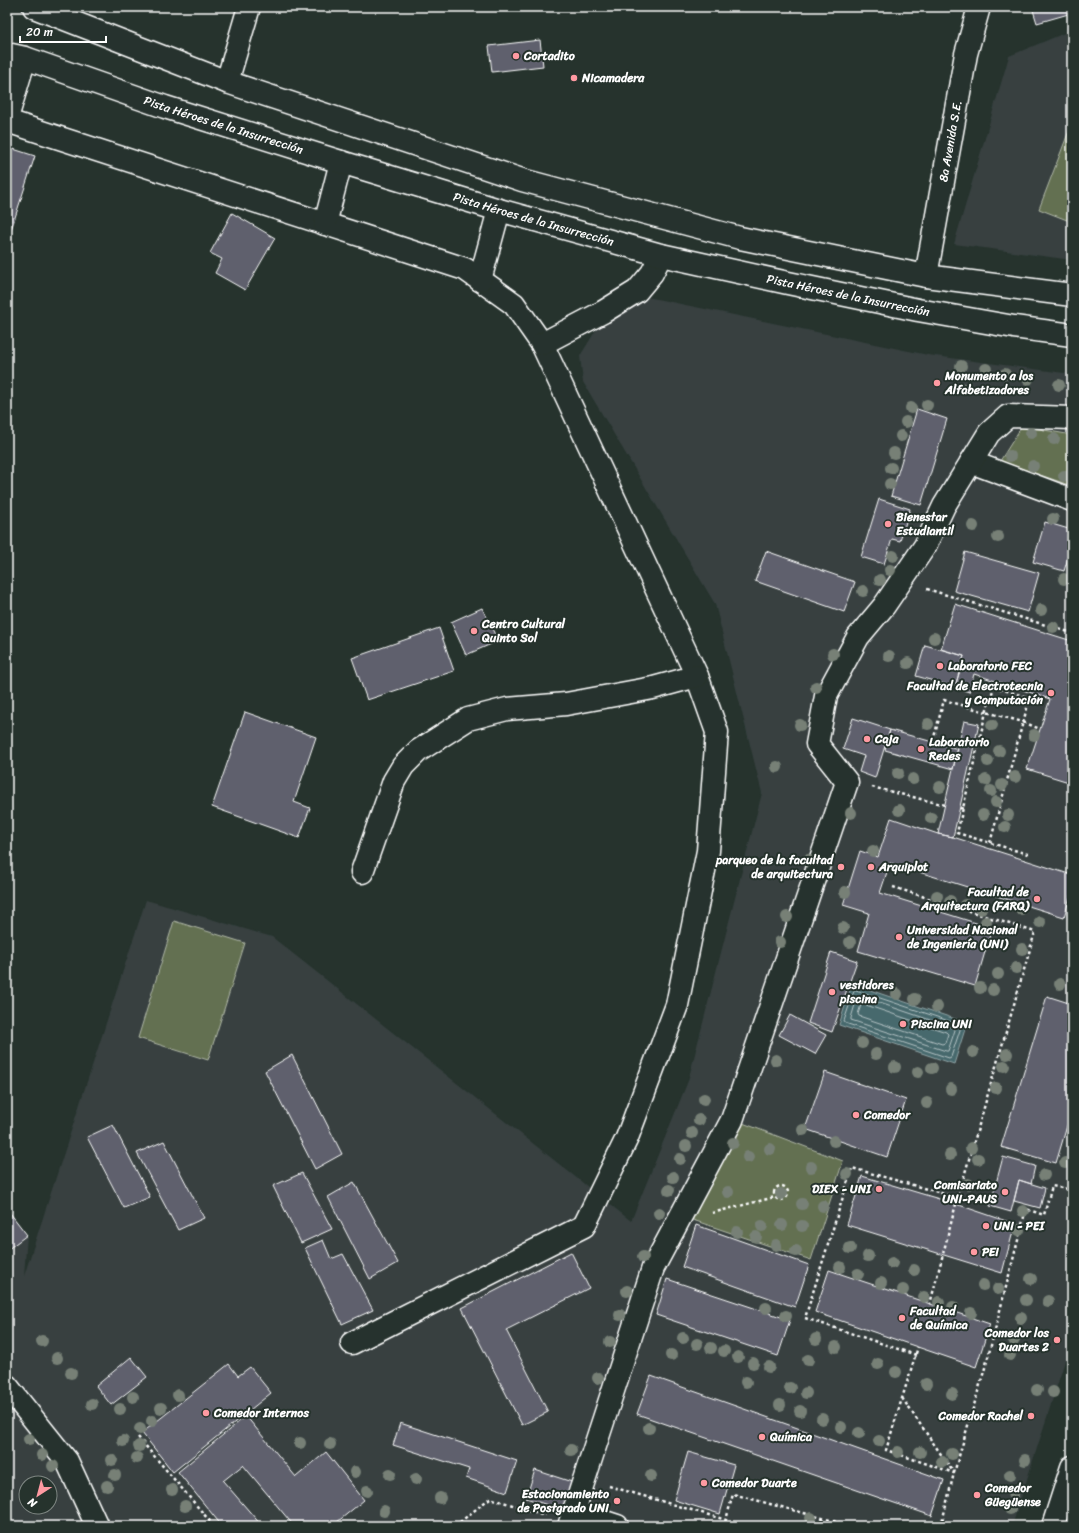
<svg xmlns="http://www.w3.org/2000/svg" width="1079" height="1533" viewBox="0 0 1079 1533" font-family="Sriracha,sans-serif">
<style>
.built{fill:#374040;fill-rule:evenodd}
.green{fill:#637051;stroke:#b1b8a8}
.water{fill:#47696d;stroke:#91a5a7}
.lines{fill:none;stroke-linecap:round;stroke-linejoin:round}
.shore{stroke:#b5c3c5;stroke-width:1}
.building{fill:#5e606d;stroke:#fff}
.minor-casing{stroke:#fff;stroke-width:25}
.major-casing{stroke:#fff;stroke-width:25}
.path{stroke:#fff;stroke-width:2.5;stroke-dasharray:3 3;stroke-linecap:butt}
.minor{stroke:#26332d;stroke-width:22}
.major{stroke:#26332d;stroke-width:22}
.tree{fill:#778076}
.poi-dot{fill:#ff9aa2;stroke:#26332d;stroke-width:1.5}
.labels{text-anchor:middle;stroke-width:4;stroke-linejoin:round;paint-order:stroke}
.poi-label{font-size:12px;font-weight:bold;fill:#fff;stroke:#26332d;text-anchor:start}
.street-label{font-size:12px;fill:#fff;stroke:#26332d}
</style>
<rect width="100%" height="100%" fill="#26332d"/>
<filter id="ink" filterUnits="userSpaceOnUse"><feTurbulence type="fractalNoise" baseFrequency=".025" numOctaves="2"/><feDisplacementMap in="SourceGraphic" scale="8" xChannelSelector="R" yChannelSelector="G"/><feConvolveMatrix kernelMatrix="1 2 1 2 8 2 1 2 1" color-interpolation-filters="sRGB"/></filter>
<g filter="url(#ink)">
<path class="built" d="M1072,30V260L954,244L1009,56Z
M647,297L928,355L1072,374V1339L1012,1526H7V1209L27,1235L24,1276L146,900L272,937L631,1221L688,1081L762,793L715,604L583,382L580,356L596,330L627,302ZM26,1483H50V1507H26Z"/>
<path class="green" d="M1072,123V222L1039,209Z
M1022,426L1072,435V486L1000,461Z
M174,921L245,943L208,1060L138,1038Z
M740,1122L843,1161L811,1260L690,1219Z"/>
<path class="water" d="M852,984L967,1023L954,1064L839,1025Z"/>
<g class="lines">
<path class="shore" d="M856,990L961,1025V1027L951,1057L949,1058L845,1023L844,1021L854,991Z
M859,996L954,1028L955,1030L948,1051H946L851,1020V1018L857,998Z
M863,1004L946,1032L948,1034L945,1043L942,1044L859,1016L858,1014L861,1005Z"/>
</g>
<path class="building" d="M1032,7H1072V13L1037,23Z
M540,40L543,66L492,72L489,46Z
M7,147L35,156L7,242Z
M232,213L275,238L245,290L215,273L222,259L210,253Z
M917,409L947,419L921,505L891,496Z
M879,499L910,509L900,541L892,539L884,564L861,557Z
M1045,522L1072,530V545L1064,571L1033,562Z
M766,551L855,582L844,612L755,581Z
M965,552L1039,573L1028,612L954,591Z
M955,604L1072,641V678L1067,693L1072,694V783L1027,769L1050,699L974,674L969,692L955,687L964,656L941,649Z
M482,608L498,641L466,655L451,622Z
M439,628L454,671L367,700L352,658Z
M925,645L964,656L955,687L916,676Z
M245,712L316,737L294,802L310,808L299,838L212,807Z
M853,718L890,730L875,778L859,772L864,756L843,749Z
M964,721L979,724L953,837L938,834Z
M890,730L958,749L953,769L885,750Z
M891,818L938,834L953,837L1072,875V890L1064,917L890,863L880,893L992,928L975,986L858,951L869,913L843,905L860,851L878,857Z
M831,952L857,961L832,1032L808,1023Z
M1047,996L1072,1004V1109L1056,1163L1001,1147Z
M790,1015L826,1035L815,1054L779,1035Z
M292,1055L342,1154L315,1169L265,1071Z
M825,1072L906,1100L887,1157L805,1129Z
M113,1125L150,1197L124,1208L87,1137Z
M164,1141L204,1218L178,1230L137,1153Z
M1003,1157L1035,1166L1031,1184L1019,1180L1011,1212L990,1206Z
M302,1173L332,1229L301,1243L273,1186Z
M862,1176L956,1204L1015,1224L1002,1273L847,1225Z
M1019,1180L1045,1188L1040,1208L1014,1201Z
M354,1182L398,1263L370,1279L328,1197Z
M7,1209L27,1235L7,1250Z
M696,1225L809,1265L795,1307L682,1267Z
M323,1240L331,1259L343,1254L373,1310L342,1324L305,1248Z
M571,1252L589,1288L506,1330L548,1412L522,1425L462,1308Z
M829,1270L990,1324L976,1367L815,1312Z
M667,1279L790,1320L778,1356L656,1315Z
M131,1357L147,1377L111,1405L96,1386Z
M229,1364L238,1376L250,1367L271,1393L173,1472L142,1433Z
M651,1376L944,1480L932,1516L637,1414Z
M246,1416L296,1477L326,1452L364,1500L336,1523L338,1526H294L243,1465L223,1481L262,1526H222L178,1472Z
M400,1423L517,1461L507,1492L466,1478L469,1469L393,1445Z
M688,1452L734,1465L720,1514L674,1500Z
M535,1470L578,1484L569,1512L526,1498Z"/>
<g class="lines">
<g class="minor-casing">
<g id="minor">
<path d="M227,82L249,7"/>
<path d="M7,118L25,58"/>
<path d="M7,121L465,269L514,304L542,344L697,676L717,732L708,851L677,1005L627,1138L584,1226L352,1343"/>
<path d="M325,224L341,162"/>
<path id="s1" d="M926,276L966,54L979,7"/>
<path d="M480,280L499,210"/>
<path d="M542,344L603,312L637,291L652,273L661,255"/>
<path d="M971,462L1072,500"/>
<path d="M362,872L394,781L403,766L418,751L468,719L507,709L566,704L653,688L697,676"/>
<path d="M7,1386L67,1461L97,1526"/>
<path d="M574,1512L617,1526"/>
<path d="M569,1526L653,1268L732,1120L847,782L817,744L826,696L858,637L884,606L925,546L944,506L989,433L1008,416L1072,418"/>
<path d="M1053,1526L1072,1467"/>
</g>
</g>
<g class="major-casing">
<g id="major">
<path d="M34,7L227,82L522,180L740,238L926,276L1072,295"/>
<path id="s2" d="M7,54L25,58L165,107L341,162L499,210L661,255L788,283L918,310L1014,327L1072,335"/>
</g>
</g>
<path class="path" d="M927,589L1072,633
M994,687L1030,698L1023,722L986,712Z
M933,741L944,700L986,712L957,833L1031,855
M872,787L945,805
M960,808L964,809
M990,843L1023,722L1040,729
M893,887L1035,932L956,1204L930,1304
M774 1193a7 7 0 1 1 14 0a7 7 0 1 1-14 0Z
M712,1213L775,1197
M916,1355L805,1318L852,1168L959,1198
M902,1398L954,1473L886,1450L918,1347
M138,1437L214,1526
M609,1486L726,1520L733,1494L852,1526
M455,1526L490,1498L545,1515
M941,1526L954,1473L987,1361L1026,1209L1044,1215L1052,1186L1072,1190"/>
<use href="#minor" class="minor"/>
<use href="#major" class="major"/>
</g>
<g class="tree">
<circle cx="961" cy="366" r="6"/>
<circle cx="986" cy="369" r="6"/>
<circle cx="1005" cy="374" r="6"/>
<circle cx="1028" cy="379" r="6"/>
<circle cx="1059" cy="385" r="6"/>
<circle cx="961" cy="388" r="6"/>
<circle cx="927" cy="405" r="6"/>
<circle cx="911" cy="408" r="6"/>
<circle cx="906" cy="422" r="6"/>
<circle cx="1031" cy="433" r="6"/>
<circle cx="901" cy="436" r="6"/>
<circle cx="1054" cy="439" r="6"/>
<circle cx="894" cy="453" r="6"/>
<circle cx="1010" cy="456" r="6"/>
<circle cx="1033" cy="466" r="6"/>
<circle cx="891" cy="468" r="6"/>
<circle cx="1064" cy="476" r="6"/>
<circle cx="890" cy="484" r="6"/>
<circle cx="1053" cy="519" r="6"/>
<circle cx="973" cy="526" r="6"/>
<circle cx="998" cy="537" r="6"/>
<circle cx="893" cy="556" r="6"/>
<circle cx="890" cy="570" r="6"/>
<circle cx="1064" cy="579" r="6"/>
<circle cx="880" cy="580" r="6"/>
<circle cx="863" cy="591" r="6"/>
<circle cx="1041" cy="610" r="6"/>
<circle cx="1053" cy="627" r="6"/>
<circle cx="934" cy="638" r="6"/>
<circle cx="833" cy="654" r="6"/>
<circle cx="889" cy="656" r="6"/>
<circle cx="908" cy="663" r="6"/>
<circle cx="816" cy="687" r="6"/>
<circle cx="928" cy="724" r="6"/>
<circle cx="800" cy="725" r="6"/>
<circle cx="992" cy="725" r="6"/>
<circle cx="1034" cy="735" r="6"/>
<circle cx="999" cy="751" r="6"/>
<circle cx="988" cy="761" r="6"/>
<circle cx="777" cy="767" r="6"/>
<circle cx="898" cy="773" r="6"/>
<circle cx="1015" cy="777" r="6"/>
<circle cx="913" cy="779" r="6"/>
<circle cx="986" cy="780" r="6"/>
<circle cx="1002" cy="785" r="6"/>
<circle cx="940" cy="787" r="6"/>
<circle cx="991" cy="791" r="6"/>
<circle cx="996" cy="802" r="6"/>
<circle cx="899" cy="810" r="6"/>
<circle cx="851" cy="813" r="6"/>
<circle cx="983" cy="815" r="6"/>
<circle cx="1008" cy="815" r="6"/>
<circle cx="931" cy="818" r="6"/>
<circle cx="1005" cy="827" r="6"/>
<circle cx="873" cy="851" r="6"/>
<circle cx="808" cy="860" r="6"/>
<circle cx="845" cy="892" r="6"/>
<circle cx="937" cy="896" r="6"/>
<circle cx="950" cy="901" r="6"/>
<circle cx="965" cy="905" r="6"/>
<circle cx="981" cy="909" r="6"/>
<circle cx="1021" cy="909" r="6"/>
<circle cx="787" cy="917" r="6"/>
<circle cx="986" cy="922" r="6"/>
<circle cx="1040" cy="922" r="6"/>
<circle cx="843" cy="928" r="6"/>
<circle cx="780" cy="942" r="6"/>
<circle cx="850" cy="942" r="6"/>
<circle cx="1022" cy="949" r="6"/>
<circle cx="1016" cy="968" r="6"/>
<circle cx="998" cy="974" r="6"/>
<circle cx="1060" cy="984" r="6"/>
<circle cx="980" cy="988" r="6"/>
<circle cx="993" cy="990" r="6"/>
<circle cx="897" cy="994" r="6"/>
<circle cx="915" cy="999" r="6"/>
<circle cx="937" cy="1007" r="6"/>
<circle cx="862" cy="1043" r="6"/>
<circle cx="973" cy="1052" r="6"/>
<circle cx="876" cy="1054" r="6"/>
<circle cx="1007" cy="1054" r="6"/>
<circle cx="776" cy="1060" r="6"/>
<circle cx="1004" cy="1066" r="6"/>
<circle cx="895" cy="1067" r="6"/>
<circle cx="932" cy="1068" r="6"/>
<circle cx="918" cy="1072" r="6"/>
<circle cx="996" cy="1088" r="6"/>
<circle cx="951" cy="1089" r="6"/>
<circle cx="704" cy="1099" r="6"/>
<circle cx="927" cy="1103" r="6"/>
<circle cx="699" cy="1120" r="6"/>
<circle cx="803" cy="1130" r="6"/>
<circle cx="692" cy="1133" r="6"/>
<circle cx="834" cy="1141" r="6"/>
<circle cx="733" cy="1143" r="6"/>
<circle cx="686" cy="1146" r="6"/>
<circle cx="971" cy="1148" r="6"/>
<circle cx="770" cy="1149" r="6"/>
<circle cx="950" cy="1155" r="6"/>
<circle cx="748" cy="1157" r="6"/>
<circle cx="680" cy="1159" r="6"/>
<circle cx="978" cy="1159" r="6"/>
<circle cx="1065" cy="1163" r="6"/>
<circle cx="811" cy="1167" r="6"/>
<circle cx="847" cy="1174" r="6"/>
<circle cx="1044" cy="1175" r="6"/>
<circle cx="673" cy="1177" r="6"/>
<circle cx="968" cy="1184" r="6"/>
<circle cx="669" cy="1190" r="6"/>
<circle cx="728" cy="1192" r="6"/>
<circle cx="781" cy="1194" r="6"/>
<circle cx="802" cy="1204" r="6"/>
<circle cx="823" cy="1206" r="6"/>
<circle cx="1023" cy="1211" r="6"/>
<circle cx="659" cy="1213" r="6"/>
<circle cx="782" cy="1225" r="6"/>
<circle cx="762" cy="1226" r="6"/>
<circle cx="802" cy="1226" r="6"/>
<circle cx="1019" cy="1230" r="6"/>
<circle cx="737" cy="1232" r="6"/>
<circle cx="756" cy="1237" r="6"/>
<circle cx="776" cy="1245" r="6"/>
<circle cx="850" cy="1248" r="6"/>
<circle cx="796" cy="1251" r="6"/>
<circle cx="868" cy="1256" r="6"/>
<circle cx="643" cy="1257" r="6"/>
<circle cx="892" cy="1263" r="6"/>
<circle cx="840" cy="1267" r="6"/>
<circle cx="914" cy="1270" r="6"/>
<circle cx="858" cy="1274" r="6"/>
<circle cx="1031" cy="1279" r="6"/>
<circle cx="881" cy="1283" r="6"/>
<circle cx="983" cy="1285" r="6"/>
<circle cx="998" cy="1289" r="6"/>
<circle cx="903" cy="1290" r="6"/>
<circle cx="627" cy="1291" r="6"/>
<circle cx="924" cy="1297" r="6"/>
<circle cx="1026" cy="1300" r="6"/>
<circle cx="1048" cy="1301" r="6"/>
<circle cx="939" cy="1302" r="6"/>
<circle cx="953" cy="1307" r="6"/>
<circle cx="766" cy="1308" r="6"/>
<circle cx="971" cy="1313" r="6"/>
<circle cx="620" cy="1315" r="6"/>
<circle cx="786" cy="1316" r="6"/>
<circle cx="1021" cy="1318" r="6"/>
<circle cx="683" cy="1338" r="6"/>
<circle cx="816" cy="1339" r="6"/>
<circle cx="1014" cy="1340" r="6"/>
<circle cx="42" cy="1341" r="6"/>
<circle cx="610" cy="1342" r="6"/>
<circle cx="697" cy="1344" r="6"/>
<circle cx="836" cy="1347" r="6"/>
<circle cx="711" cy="1348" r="6"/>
<circle cx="724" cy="1351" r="6"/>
<circle cx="671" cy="1355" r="6"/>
<circle cx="1010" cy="1355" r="6"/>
<circle cx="738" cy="1357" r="6"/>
<circle cx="57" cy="1358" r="6"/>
<circle cx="808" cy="1360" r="6"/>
<circle cx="753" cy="1363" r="6"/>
<circle cx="878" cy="1364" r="6"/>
<circle cx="769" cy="1367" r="6"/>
<circle cx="896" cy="1372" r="6"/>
<circle cx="71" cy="1373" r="6"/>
<circle cx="598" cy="1378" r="6"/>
<circle cx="746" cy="1382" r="6"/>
<circle cx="926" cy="1384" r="6"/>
<circle cx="790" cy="1388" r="6"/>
<circle cx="1037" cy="1390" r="6"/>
<circle cx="1053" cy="1392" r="6"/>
<circle cx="806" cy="1393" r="6"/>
<circle cx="952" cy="1394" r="6"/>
<circle cx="178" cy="1395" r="6"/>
<circle cx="133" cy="1397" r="6"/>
<circle cx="92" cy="1404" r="6"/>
<circle cx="780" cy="1405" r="6"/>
<circle cx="161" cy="1408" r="6"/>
<circle cx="120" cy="1409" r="6"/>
<circle cx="800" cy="1411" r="6"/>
<circle cx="822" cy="1419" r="6"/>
<circle cx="152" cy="1421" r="6"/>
<circle cx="841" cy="1427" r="6"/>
<circle cx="649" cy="1428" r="6"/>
<circle cx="140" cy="1429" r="6"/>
<circle cx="859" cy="1433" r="6"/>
<circle cx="29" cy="1439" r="6"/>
<circle cx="123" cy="1441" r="6"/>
<circle cx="879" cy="1441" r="6"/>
<circle cx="300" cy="1443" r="6"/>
<circle cx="330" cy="1444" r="6"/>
<circle cx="139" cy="1446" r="6"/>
<circle cx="571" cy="1450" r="6"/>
<circle cx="898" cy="1452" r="6"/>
<circle cx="920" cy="1452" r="6"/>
<circle cx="952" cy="1454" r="6"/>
<circle cx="42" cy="1455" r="6"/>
<circle cx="137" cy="1458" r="6"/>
<circle cx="112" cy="1460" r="6"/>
<circle cx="1025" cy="1460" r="6"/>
<circle cx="942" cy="1462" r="6"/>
<circle cx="53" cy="1466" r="6"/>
<circle cx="355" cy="1472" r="6"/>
<circle cx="390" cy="1474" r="6"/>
<circle cx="115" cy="1475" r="6"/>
<circle cx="1010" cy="1475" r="6"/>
<circle cx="651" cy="1476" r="6"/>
<circle cx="416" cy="1479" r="6"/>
<circle cx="107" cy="1486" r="6"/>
<circle cx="172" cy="1490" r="6"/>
<circle cx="367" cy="1491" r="6"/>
<circle cx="1013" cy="1494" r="6"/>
<circle cx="440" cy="1498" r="6"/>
<circle cx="185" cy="1506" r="6"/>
<circle cx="1010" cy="1509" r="6"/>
<circle cx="384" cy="1511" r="6"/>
<circle cx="811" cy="1518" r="6"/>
</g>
</g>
<g class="poi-dot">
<circle cx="516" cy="56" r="4"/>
<circle cx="574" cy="78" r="4"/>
<circle cx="937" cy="383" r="4"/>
<circle cx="888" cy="524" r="4"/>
<circle cx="474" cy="631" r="4"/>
<circle cx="940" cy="666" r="4"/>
<circle cx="1051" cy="693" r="4"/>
<circle cx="867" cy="739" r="4"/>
<circle cx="921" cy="749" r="4"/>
<circle cx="841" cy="867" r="4"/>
<circle cx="871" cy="867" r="4"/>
<circle cx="1037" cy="899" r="4"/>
<circle cx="899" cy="937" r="4"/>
<circle cx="832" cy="992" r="4"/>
<circle cx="903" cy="1024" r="4"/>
<circle cx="856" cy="1115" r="4"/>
<circle cx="879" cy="1189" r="4"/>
<circle cx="1005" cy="1192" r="4"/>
<circle cx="986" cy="1226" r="4"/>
<circle cx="974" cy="1252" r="4"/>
<circle cx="902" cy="1318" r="4"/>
<circle cx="1057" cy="1340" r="4"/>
<circle cx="206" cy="1413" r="4"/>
<circle cx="1031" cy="1416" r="4"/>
<circle cx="762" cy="1437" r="4"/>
<circle cx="704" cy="1483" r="4"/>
<circle cx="977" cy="1495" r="4"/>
<circle cx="617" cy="1501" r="4"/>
</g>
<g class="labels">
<g class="poi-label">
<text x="524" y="60">Cortadito</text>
<text x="582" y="82">Nicamadera</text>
<text x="945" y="380">Monumento a los<tspan x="945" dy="14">Alfabetizadores</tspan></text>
<text x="896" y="521">Bienestar<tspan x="896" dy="14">Estudiantil</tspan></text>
<text x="482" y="628">Centro Cultural<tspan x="482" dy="14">Quinto Sol</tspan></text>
<text x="948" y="670">Laboratorio FEC</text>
<text x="1043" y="690" text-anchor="end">Facultad de Electrotecnia<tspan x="1043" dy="14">y Computación</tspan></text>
<text x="875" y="743">Caja</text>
<text x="929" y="746">Laboratorio<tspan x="929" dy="14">Redes</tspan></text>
<text x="833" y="864" text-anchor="end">parqueo de la facultad<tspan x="833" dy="14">de arquitectura</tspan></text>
<text x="879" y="871">Arquiplot</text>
<text x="1029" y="896" text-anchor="end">Facultad de<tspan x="1029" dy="14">Arquitectura (FARQ)</tspan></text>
<text x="907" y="934">Universidad Nacional<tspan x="907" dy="14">de Ingeniería (UNI)</tspan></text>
<text x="840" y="989">vestidores<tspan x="840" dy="14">piscina</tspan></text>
<text x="911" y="1028">Piscina UNI</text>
<text x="864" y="1119">Comedor</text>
<text x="997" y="1189" text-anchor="end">Comisariato<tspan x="997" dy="14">UNI-PAUS</tspan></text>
<text x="871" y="1193" text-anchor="end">DIEX - UNI</text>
<text x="994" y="1230">UNI - PEI</text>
<text x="982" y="1256">PEI</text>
<text x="910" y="1315">Facultad<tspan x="910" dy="14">de Química</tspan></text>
<text x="1049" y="1337" text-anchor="end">Comedor los<tspan x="1049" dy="14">Duartes 2</tspan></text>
<text x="214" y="1417">Comedor Internos</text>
<text x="1023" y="1420" text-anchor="end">Comedor Rachel</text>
<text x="770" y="1441">Química</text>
<text x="712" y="1487">Comedor Duarte</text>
<text x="985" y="1492">Comedor<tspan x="985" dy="14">Güegüense</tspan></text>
<text x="609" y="1498" text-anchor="end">Estacionamiento<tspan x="609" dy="14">de Postgrado UNI</tspan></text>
</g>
<g class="street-label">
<text dy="4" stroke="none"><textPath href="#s2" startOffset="228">Pista Héroes de la Insurrección</textPath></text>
<text dy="4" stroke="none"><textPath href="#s1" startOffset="137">8a Avenida S.E.</textPath></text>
<text dy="4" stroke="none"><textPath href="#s2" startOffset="552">Pista Héroes de la Insurrección</textPath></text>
<text dy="4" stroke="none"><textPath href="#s2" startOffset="876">Pista Héroes de la Insurrección</textPath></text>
</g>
</g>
<rect width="1079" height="1533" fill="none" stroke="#26332d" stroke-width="24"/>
<rect x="12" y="12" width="1055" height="1509" fill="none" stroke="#fff" stroke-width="1.5" filter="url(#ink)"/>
<g transform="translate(38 1495) rotate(216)"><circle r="19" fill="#26332d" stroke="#7d8581"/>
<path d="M0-3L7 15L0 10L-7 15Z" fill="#ff9aa2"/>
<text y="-6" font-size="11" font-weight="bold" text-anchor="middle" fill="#ffffff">N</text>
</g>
<path d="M20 36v6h86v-6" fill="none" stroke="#ffffff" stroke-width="2"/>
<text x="26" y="36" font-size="12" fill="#ffffff" stroke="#26332d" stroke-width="3" paint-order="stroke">20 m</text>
</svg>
